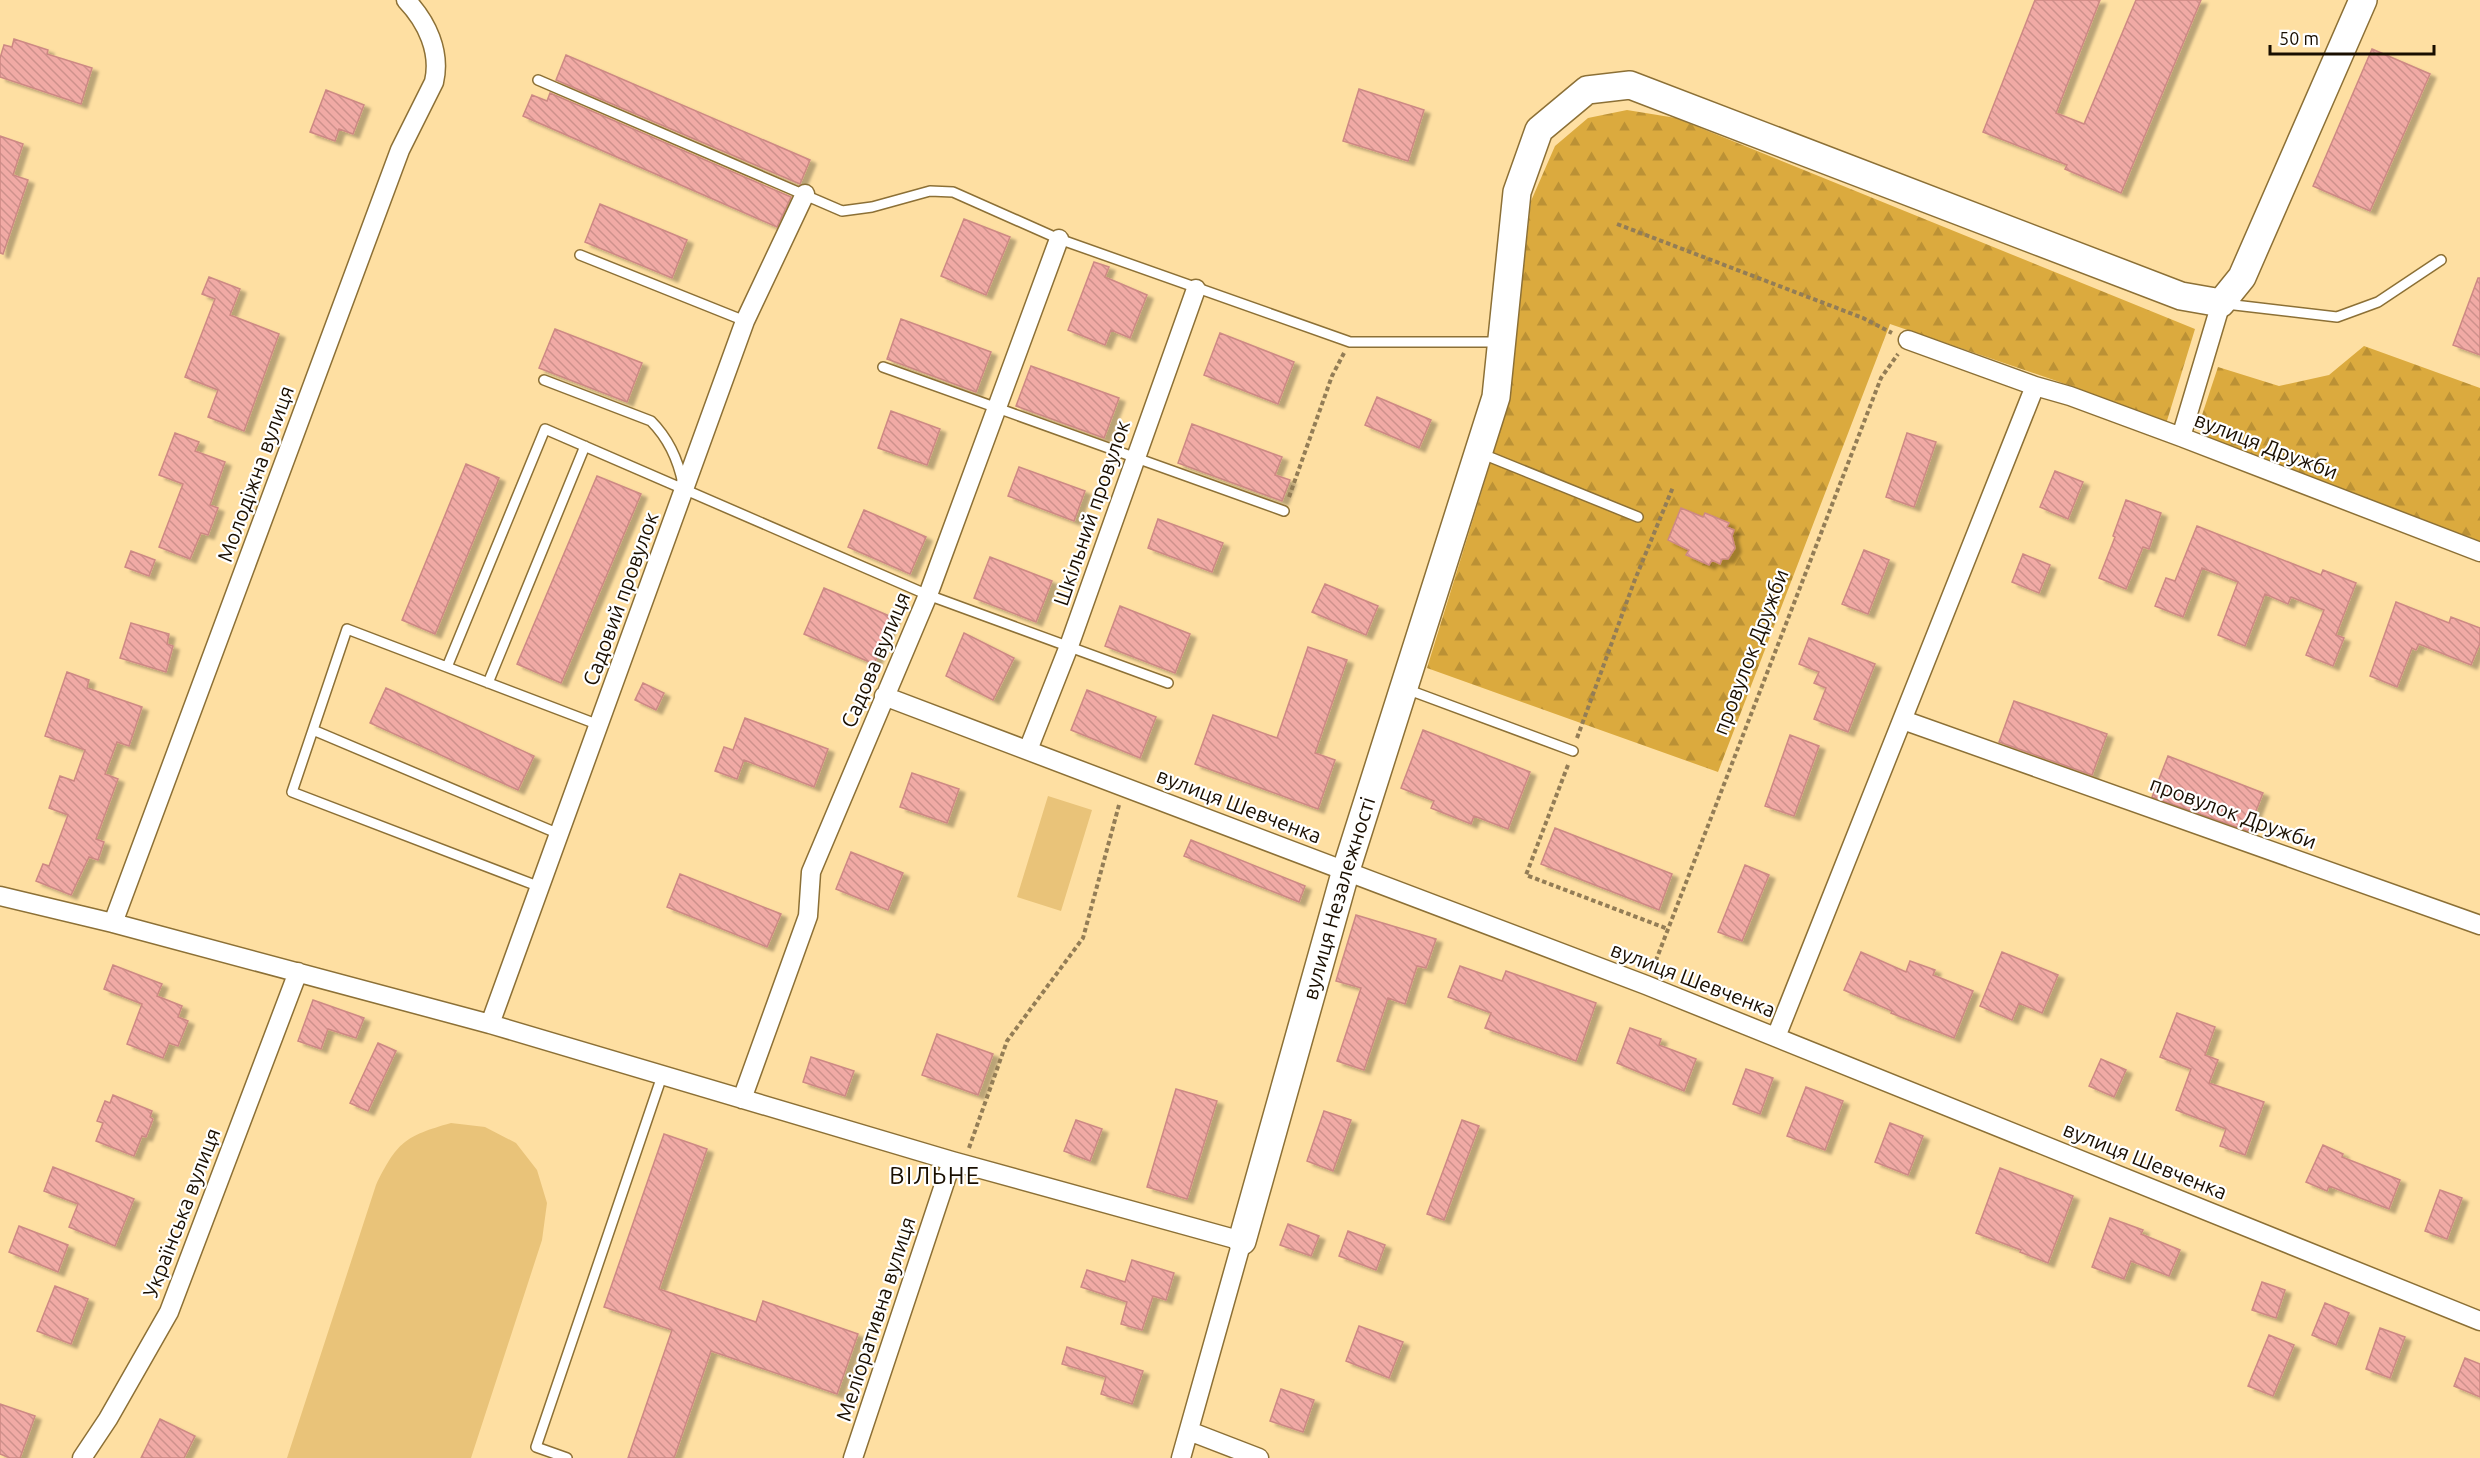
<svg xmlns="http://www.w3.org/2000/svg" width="2480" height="1458" viewBox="0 0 2480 1458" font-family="Ubuntu,sans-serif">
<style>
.green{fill:#e9c379}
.forest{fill:url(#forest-firs)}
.building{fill:url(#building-back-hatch);stroke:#cd8984;stroke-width:1.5;filter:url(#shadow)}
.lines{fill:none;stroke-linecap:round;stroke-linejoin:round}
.lane-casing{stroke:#8c7036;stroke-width:12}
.street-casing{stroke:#8c7036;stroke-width:21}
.secondary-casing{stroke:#8c7036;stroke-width:30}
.path{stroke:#937d56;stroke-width:4;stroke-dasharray:4.5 3;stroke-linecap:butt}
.lane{stroke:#fff;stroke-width:9}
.street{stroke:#fff;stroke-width:18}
.secondary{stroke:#fff;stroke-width:27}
.labels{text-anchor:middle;stroke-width:4.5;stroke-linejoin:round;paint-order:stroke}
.street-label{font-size:21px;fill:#190e00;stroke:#fff}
.quarter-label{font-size:24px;letter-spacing:1.5px;fill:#190e00;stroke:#fff}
</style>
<defs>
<pattern id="forest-firs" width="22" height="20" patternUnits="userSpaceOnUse" patternTransform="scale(1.5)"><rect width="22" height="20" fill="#dbaa3e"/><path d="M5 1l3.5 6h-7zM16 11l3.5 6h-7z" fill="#bb9135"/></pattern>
<pattern id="building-back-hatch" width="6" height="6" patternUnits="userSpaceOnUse" patternTransform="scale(1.5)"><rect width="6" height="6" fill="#f1aaa5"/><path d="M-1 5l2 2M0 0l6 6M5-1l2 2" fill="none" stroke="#ce918c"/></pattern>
<filter id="shadow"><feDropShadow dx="6" dy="4" stdDeviation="1.5" flood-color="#0004"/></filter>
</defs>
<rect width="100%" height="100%" fill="#fedfa2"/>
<path class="green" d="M1048,796L1092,810L1061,911L1017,897Z
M451,1123L485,1127L516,1143L537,1170L547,1203L542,1240L471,1458H287L376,1185C397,1142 405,1136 451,1123Z"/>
<path class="forest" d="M1627,110L1676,118L2195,329L2166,424L2074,387L1890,324L1718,772L1427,668L1509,403L1531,201L1555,146L1588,118Z
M2364,346L2480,388V548L2211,443L2201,418L2218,367L2279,386L2329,375Z"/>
<path class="building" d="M2035,0H2100L2056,113L2084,124L2136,0H2201L2121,193L2065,169L2067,165L1983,132Z
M14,39L48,50L47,54L92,68L81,104L0,77V58L4,45L12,47Z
M2372,49L2430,74L2370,211L2313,186Z
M566,55L810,160L800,184L556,80Z
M1359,89L1424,110L1408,161L1343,141Z
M326,90L364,105L353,134L339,129L335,141L310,132Z
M550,93L791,197L777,227L523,116L532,95L547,101Z
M0,136L23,144L13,175L28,180L3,254L0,253Z
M600,204L687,240L672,278L585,242Z
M964,219L1010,237L986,295L941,276Z
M1094,262L1109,267L1105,277L1147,295L1130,338L1111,330L1105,345L1068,330Z
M209,277L240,289L230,315L279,334L244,431L208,417L218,390L185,377L215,299L202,294Z
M2478,278H2480V355L2453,345Z
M901,319L991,352L976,392L887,359Z
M555,329L642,363L627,402L539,368Z
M1220,333L1294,362L1278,404L1204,375Z
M1031,366L1119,398L1104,438L1016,406Z
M1377,397L1431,420L1419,448L1365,425Z
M891,411L940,429L927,465L878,448Z
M1192,424L1282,457L1275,475L1290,480L1282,501L1178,463Z
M175,433L199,442L195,451L225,462L210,505L218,508L208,535L201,533L190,559L159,547L183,484L159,475Z
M1907,433L1936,442L1914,507L1886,497Z
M466,464L499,478L435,634L402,620Z
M1019,467L1085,491L1074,521L1008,496Z
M2055,471L2083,482L2068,519L2040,507Z
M597,476L641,494L561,683L517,664Z
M2126,500L2161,513L2149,549L2143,547L2126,589L2099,578L2115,537L2113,536Z
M1681,508L1703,517L1705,513L1729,523L1727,527L1734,530L1732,536L1735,548L1728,559H1722L1720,564L1712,560L1709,565L1686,555L1689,550L1668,540Z
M864,510L926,537L910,574L848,547Z
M1158,519L1223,543L1212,572L1148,548Z
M2197,526L2321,575L2323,570L2356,583L2336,635L2344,638L2333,666L2306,655L2324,610L2291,597L2288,604L2265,594L2245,646L2218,635L2238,582L2202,568L2183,617L2155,606L2166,578L2175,581Z
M1864,550L1889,560L1868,614L1842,604Z
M131,551L155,560L149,576L125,567Z
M2023,554L2050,565L2039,593L2012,582Z
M990,557L1052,581L1036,622L974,598Z
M1325,584L1378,606L1366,635L1312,612Z
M824,588L894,618L874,664L804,634Z
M2396,602L2449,623L2451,617L2480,628V643L2471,665L2419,644L2416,650L2412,648L2397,687L2370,676Z
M1120,606L1190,634L1175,673L1105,646Z
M131,623L169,634L167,644L173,646L166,672L120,658Z
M964,633L1014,658L993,700L946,676Z
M1809,638L1875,664L1848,732L1814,719L1826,688L1814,683L1819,672L1799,664Z
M1308,647L1347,660L1315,753L1335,760L1318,809L1195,764L1213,715L1277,738Z
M67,672L89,680L87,688L142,707L129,746L117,742L105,774L118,779L96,839L104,842L98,860L89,857L71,895L36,881L43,864L49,866L68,815L49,808L60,776L74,781L85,750L45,736Z
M643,683L664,693L656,710L635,700Z
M386,688L534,756L518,790L370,723Z
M1087,690L1156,717L1140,758L1071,730Z
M2014,701L2107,734L2092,775L1999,742Z
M745,718L828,749L814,787L744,760L737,779L715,771L724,747L733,750Z
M1423,730L1530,772L1508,829L1474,816L1471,824L1431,808L1434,801L1401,788Z
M1790,735L1819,746L1794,816L1765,806Z
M2168,756L2263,793L2248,831L2152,797Z
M912,773L959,789L947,823L900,807Z
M1555,828L1672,874L1659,910L1541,864Z
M1191,840L1305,886L1299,902L1184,856Z
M851,852L903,873L888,910L836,889Z
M1745,865L1769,875L1742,941L1718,932Z
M680,874L781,914L767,947L667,907Z
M1356,915L1436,939L1426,968L1417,966L1405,1004L1388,998L1364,1070L1337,1061L1361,988L1336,981Z
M1861,952L1906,972L1910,961L1935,970L1933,975L1973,991L1954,1038L1891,1013L1892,1011L1844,990Z
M2002,952L2058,975L2042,1013L2019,1003L2012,1020L1980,1006Z
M113,965L162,984L157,996L182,1006L178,1017L188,1021L178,1046L169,1043L163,1058L127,1044L142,1004L104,989Z
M1460,966L1502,981L1506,971L1596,1003L1576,1061L1485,1028L1491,1013L1448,997Z
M313,1000L364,1018L356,1038L328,1029L321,1049L298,1041Z
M2177,1013L2215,1027L2205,1055L2218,1060L2209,1083L2264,1102L2245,1155L2220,1146L2226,1129L2176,1110L2191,1069L2160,1057Z
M1630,1028L1661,1039L1659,1045L1696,1059L1684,1091L1617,1063Z
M937,1034L993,1054L978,1095L922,1075Z
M378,1043L396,1051L368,1111L350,1103Z
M811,1057L854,1071L845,1096L803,1082Z
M2101,1059L2126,1070L2114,1097L2089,1086Z
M1746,1069L1773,1078L1760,1114L1733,1104Z
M1806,1087L1843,1101L1825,1150L1787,1136Z
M1176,1089L1217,1101L1187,1199L1147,1187Z
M113,1095L152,1111L150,1117L153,1119L146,1137L142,1136L134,1156L96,1141L103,1123L97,1121L105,1101L110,1103Z
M1324,1111L1351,1120L1333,1171L1307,1161Z
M1076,1120L1102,1129L1090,1161L1064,1151Z
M1462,1120L1479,1126L1444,1220L1427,1214Z
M1890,1123L1923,1136L1908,1175L1875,1162Z
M664,1134L707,1149L659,1289L756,1322L763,1301L858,1334L837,1394L711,1351L674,1458H628L672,1330L604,1307Z
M2323,1145L2343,1154L2342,1157L2400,1180L2389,1209L2329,1186L2327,1191L2306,1182Z
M53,1167L134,1199L115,1246L69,1227L78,1204L44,1191Z
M2000,1168L2073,1196L2048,1263L2020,1252L2021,1250L1976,1233Z
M2440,1190L2462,1198L2447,1239L2425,1231Z
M2110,1218L2143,1230L2141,1234L2180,1250L2169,1276L2131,1261L2124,1279L2092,1267Z
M1288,1224L1319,1236L1311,1256L1280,1245Z
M19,1226L68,1245L58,1272L9,1252Z
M1348,1231L1385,1245L1376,1270L1339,1256Z
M1132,1260L1174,1273L1166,1300L1153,1296L1142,1330L1121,1324L1127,1302L1081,1287L1087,1270L1125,1282Z
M2262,1282L2285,1290L2276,1318L2252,1310Z
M55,1286L88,1299L71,1344L37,1331Z
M2325,1303L2349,1313L2336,1345L2312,1335Z
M1359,1326L1403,1342L1389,1378L1346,1361Z
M2380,1328L2405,1337L2390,1378L2366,1369Z
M2269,1335L2294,1345L2273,1396L2248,1386Z
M1067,1347L1143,1371L1132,1404L1101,1394L1106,1377L1062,1364Z
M2465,1358L2480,1364V1397L2454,1386Z
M1281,1389L1314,1400L1303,1432L1270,1421Z
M0,1404L35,1416L20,1458H10L0,1454Z
M160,1419L195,1436L184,1458H141Z"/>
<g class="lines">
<g class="lane-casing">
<path id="lane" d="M538,80L842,211L872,207L930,191L953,192L1059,239L1350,342H1500
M580,255L745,321
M2226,304L2337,317L2378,302L2441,260
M883,367L1284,511
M544,380L651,421C669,439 678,459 683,484
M1480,453L1638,517
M447,667L545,429L928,595L1168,683
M488,683L585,446
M1406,689L1573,751
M313,730L559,834
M540,887L292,792L347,629L599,725
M567,1458L536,1447L662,1076"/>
</g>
<g class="street-casing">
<path id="street" d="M2035,386L2070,396L2181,437L2480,552
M2181,437L2221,303
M884,696L1646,985L2480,1321
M1903,720L2480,925
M1028,750L1069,646L1196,289
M0,896L113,923L490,1024L952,1161L1242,1241L1181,1458
M113,923L400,150L434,82C441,52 427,22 406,0
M490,1024L745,321L805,194
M1776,1037L2035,386L1908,340
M742,1099L808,916L811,872L928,595L1059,239
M1189,1431L1259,1458
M82,1458L108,1419L169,1312L298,972
M853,1458L952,1161"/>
</g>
<g class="secondary-casing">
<g id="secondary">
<path id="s1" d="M1242,1241L1346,870L1496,397L1517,192L1539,130L1587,90L1630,85L2181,296L2221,303L2242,277L2363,0"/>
</g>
</g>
<path class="path" d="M1617,224L1863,318L1892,333
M1289,497L1332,376L1344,353
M1577,738L1634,582L1673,487
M1568,765L1526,875L1668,929
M1653,968L1881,378L1898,354
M969,1148L1007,1041L1083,938L1119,805"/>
<use href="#lane" class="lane"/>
<use href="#street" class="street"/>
<use href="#secondary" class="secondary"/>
</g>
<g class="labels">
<g class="street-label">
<text transform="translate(2266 446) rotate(21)" y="7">вулиця Дружби</text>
<text transform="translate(256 474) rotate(-70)" y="7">Молодіжна вулиця</text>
<text transform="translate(1092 513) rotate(-71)" y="7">Шкільний провулок</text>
<text transform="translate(621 599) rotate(-70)" y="7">Садовий провулок</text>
<text transform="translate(1751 652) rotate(-69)" y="7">провулок Дружби</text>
<text transform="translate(876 660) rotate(-67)" y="7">Садова вулиця</text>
<text transform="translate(1239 806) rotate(21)" y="7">вулиця Шевченка</text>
<text transform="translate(2233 813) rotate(20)" y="7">провулок Дружби</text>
<text dy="7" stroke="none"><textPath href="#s1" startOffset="356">вулиця Незалежності</textPath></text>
<text transform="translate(1693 980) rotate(21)" y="7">вулиця Шевченка</text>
<text transform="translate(2145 1161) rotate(22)" y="7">вулиця Шевченка</text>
<text transform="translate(182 1213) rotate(-69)" y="7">Українська вулиця</text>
<text transform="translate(876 1319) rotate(-72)" y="7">Меліоративна вулиця</text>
</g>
<g class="quarter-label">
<text x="935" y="1184">ВІЛЬНЕ</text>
</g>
</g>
<path d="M2270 45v9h164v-9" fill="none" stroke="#190e00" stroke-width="3"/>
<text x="2279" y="45" font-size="18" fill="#190e00" stroke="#ffffff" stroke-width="4.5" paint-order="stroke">50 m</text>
</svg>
